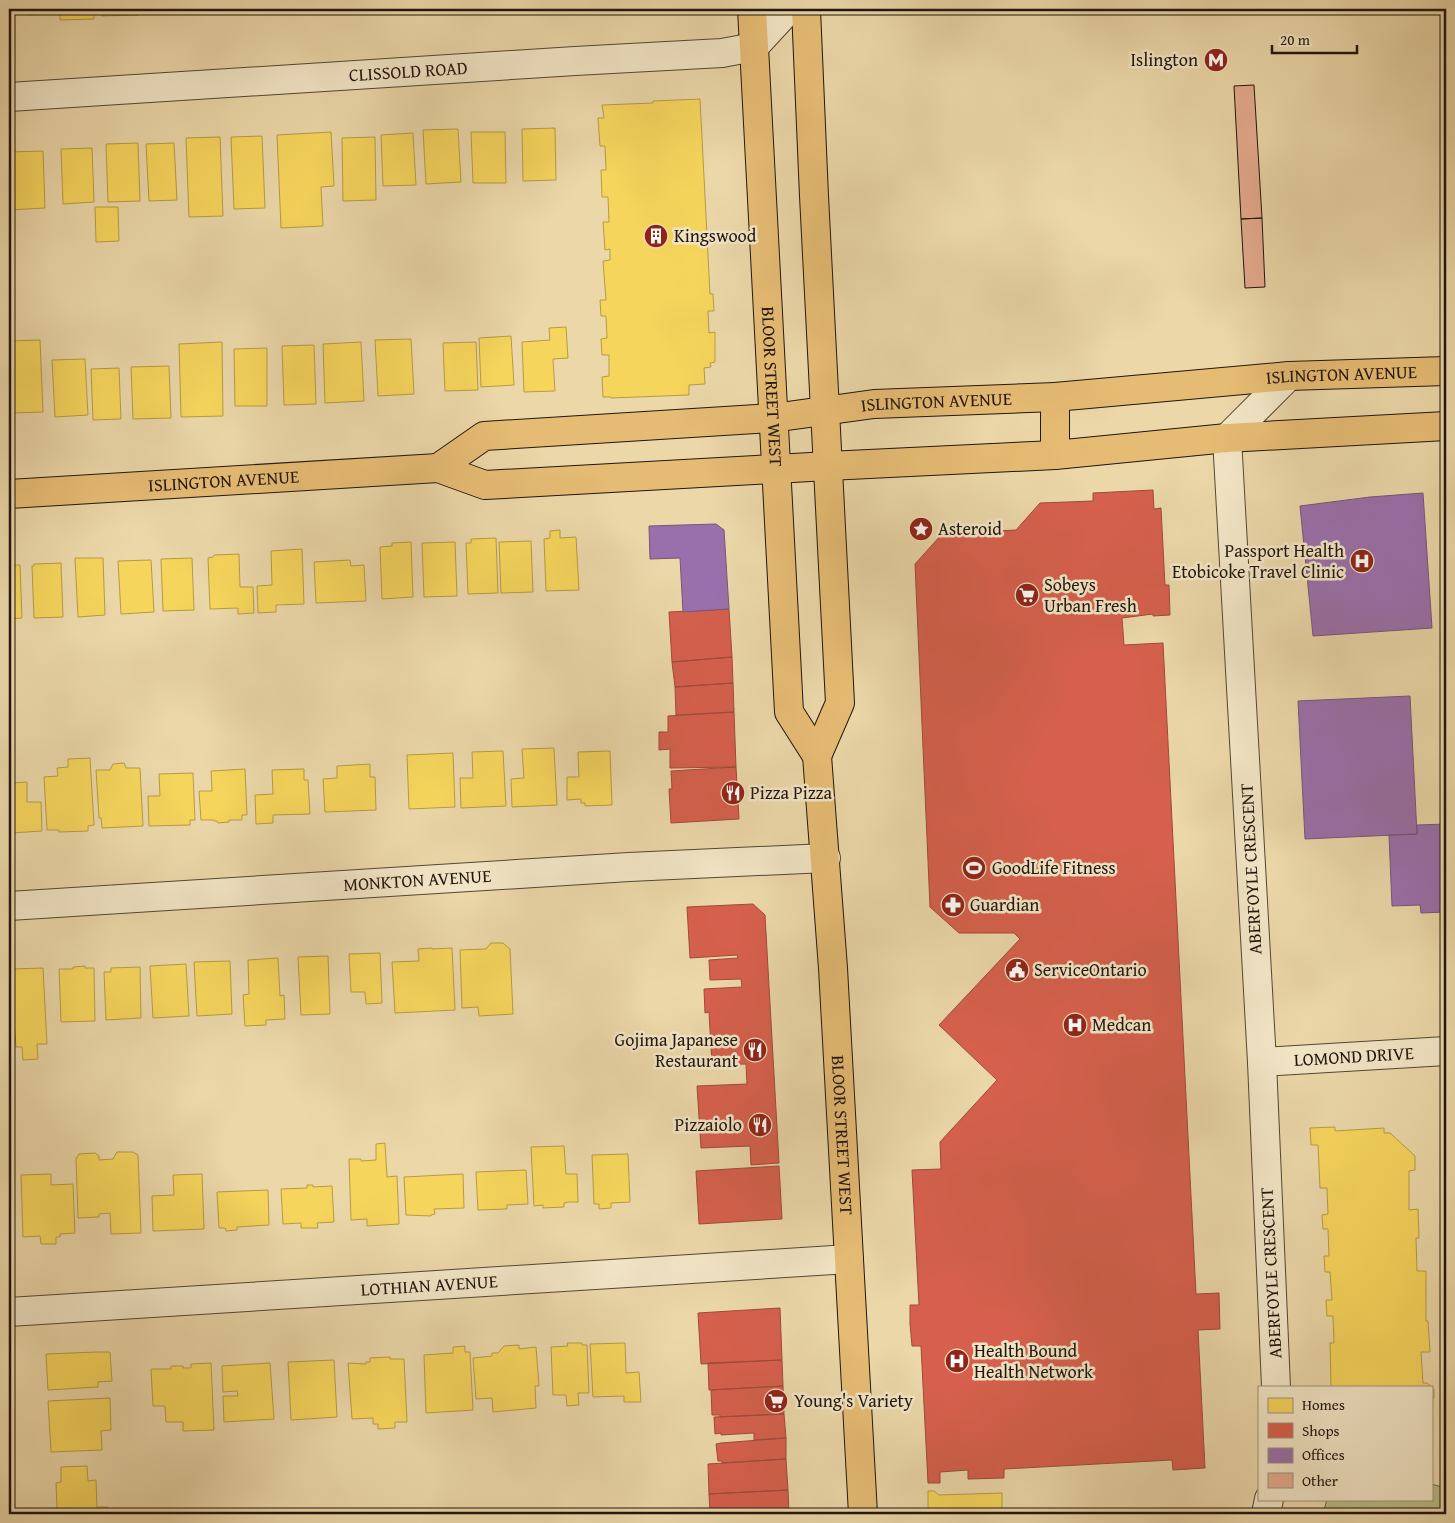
<svg xmlns="http://www.w3.org/2000/svg" width="1455" height="1523" viewBox="0 0 1455 1523" font-family="'Gentium Book Plus',serif">
<style>
.green{fill:#babd85;stroke:#6d694a}
.homes{fill:#f6d55c;stroke:#b69b45}
.shops{fill:#d6604d;stroke:#9f4a3a}
.offices{fill:#9970ab;stroke:#75557c}
.building{fill:#e5ab8e;stroke:#20150e}
.lines{fill:none;stroke-linecap:round;stroke-linejoin:round}
.minor-casing{stroke:#534634;stroke-width:30}
.major-casing{stroke:#20150e;stroke-width:30}
.minor{stroke:#f2e5c6;stroke-width:28}
.major{stroke:#e6bc74;stroke-width:28}
.labels{text-anchor:middle;stroke-width:5;stroke-linejoin:round;paint-order:stroke}
.poi-label{font-size:18px;fill:#20150e;stroke:#f2e5c6;text-anchor:start}
.street-label{font-size:18px;fill:#20150e;stroke:#f2e5c6}
</style>
<rect width="100%" height="100%" fill="#ebd7a8"/>
<filter id="stains"><feTurbulence type="fractalNoise" baseFrequency=".004" numOctaves="4"/><feColorMatrix values="0 0 0 0 .2 0 0 0 0 .09 0 0 0 0 .02 0 0 0 .5 -.17"/></filter>
<radialGradient id="worn" r=".72"><stop offset=".6" stop-color="#630" stop-opacity="0"/><stop offset="1" stop-color="#630" stop-opacity=".3"/></radialGradient>
<path class="green" d="M1431,1484L1446,1488V1514H1323L1327,1499H1431Z"/>
<path class="homes" d="M26,9H57V14L27,15Z
M60,9H94V19L60,20Z
M102,9H138V15L102,16Z
M700,99L710,294H713L714,311H708L709,333L715,332V362L710,363L711,367L704,368L705,384L689,385V395L611,398V397H603L602,377L609,376V355H602L601,339L607,338L606,316H601L600,300H606L603,261L610,260V249L605,250L603,222H609L608,197H602L601,170H606L605,146H600L598,118H604L602,105L653,103V101Z
M555,128L556,180L523,181L522,129Z
M458,129L461,182L426,184L423,130Z
M331,132L334,186L321,187L323,226L281,228L277,135Z
M471,132H505L506,183H473Z
M413,133L416,185L383,186L381,135Z
M262,136L265,208L234,209L231,137Z
M220,137L223,216L189,217L186,138Z
M375,137L376,200L343,201L342,138Z
M138,143L140,201L108,202L106,144Z
M174,143L177,200L149,201L146,144Z
M92,148L94,202L63,204L61,149Z
M43,151L45,208L9,210V152Z
M95,207H118L119,241L96,242Z
M566,327L568,358L553,359L555,391L524,392L522,342L550,340L549,328Z
M511,336L514,385L481,387L479,338Z
M411,339L414,394L378,396L375,340Z
M40,340L43,412L12,413L9,341Z
M222,342L223,416L181,417L179,344Z
M361,342L364,401L325,403L323,344Z
M476,342L478,390L445,391L443,343Z
M314,345L316,404L284,405L282,346Z
M267,348V406H235L234,349Z
M85,359L88,415L55,417L52,360Z
M169,366L171,418L133,419L131,367Z
M119,368L121,419L93,420L91,369Z
M560,530V538L576,537L579,590L546,591L544,539L550,538V531Z
M496,538L498,593L468,594L466,543H471V539Z
M531,541L533,592L501,593L499,542Z
M411,542L413,597L382,599L380,547L392,546V543Z
M455,542L457,596L424,597L422,543Z
M302,549L304,604L276,605V612L258,613L257,586L272,585L271,551Z
M239,554L240,587H253L254,613L238,614V608L210,609L208,558L213,557L214,555Z
M75,558H103L105,615L78,617Z
M192,558L194,610L163,611L161,559Z
M151,560L154,612L121,614L118,561Z
M350,560L351,566L364,565L366,601L316,603L314,562Z
M61,563L63,617L34,618L32,566H34V564Z
M9,565H20L22,618L9,619Z
M554,748L557,805L512,807L511,779L524,778L522,749Z
M503,751L506,806L461,808L460,778H473L472,752Z
M610,751L612,805L585,806V803H581V799L567,800V777H579L578,752Z
M453,753L455,807L409,809L407,755Z
M90,758L94,825L88,826V831L59,832V830H47L44,777L58,776L57,768L68,767V759Z
M124,763L126,768H140L143,826L102,828L101,818H99L96,770H110L113,764Z
M370,764V777H375L376,810L325,812L323,779L337,778V766Z
M245,769L247,815H242V820H229V822L218,823L217,821H214V820H201L199,791H212L211,771Z
M304,769V780H308L310,814L273,815V823L256,824L255,795L273,794L272,770Z
M193,773L195,820H190V825L149,826L148,796H160L159,774Z
M9,774L10,783L27,782V802H41L42,831L12,833V838H9Z
M491,943H503L510,949L513,1014L479,1016L478,1007L462,1008L460,950L486,949Z
M432,948V949L452,948L455,1010L395,1013L392,962L419,961L418,949Z
M380,953L382,1003L366,1004L365,992H351L349,954Z
M328,956L330,1014L301,1015L298,957Z
M278,958L280,996L284,995L285,1019L266,1020V1025L245,1026L243,995L249,994L248,960Z
M230,961L232,1014L197,1016L194,962Z
M186,964L189,1016L153,1018L150,966Z
M85,966V968H94L95,1021L61,1022L59,969H73V967Z
M140,967L141,1018L106,1020L104,972H111V968Z
M43,968L47,1044H37L38,1059L23,1060L22,1047H16L12,995L9,996V982H11L10,969Z
M1335,1127V1131L1384,1128V1133H1390L1415,1156V1170L1409,1171V1210L1418,1209L1419,1238H1416L1417,1271H1426V1321H1428L1430,1352H1421L1423,1383H1427L1434,1389V1398L1431,1401V1387H1331L1330,1343H1334L1333,1316H1327L1326,1300H1332L1330,1272H1325L1324,1256H1329L1328,1229H1323L1322,1215L1328,1214L1327,1188H1320L1318,1145H1311L1310,1128Z
M385,1143L387,1177L397,1176L399,1224L367,1226V1219L351,1220L349,1159H361V1161L376,1160V1144Z
M564,1146L566,1174H577L578,1202H568L564,1203V1207L543,1208V1205L534,1206L531,1147Z
M117,1152H133L138,1155L141,1233L111,1234L110,1213L99,1214V1217L78,1218L76,1159L79,1154L95,1153L99,1156V1160L113,1159Z
M628,1154L630,1202L611,1203V1208L599,1209V1204H594L592,1155Z
M526,1170L528,1204L507,1205V1209L478,1210L476,1172Z
M51,1174V1185L73,1184L75,1233L60,1234V1237H56V1244H41L40,1236L23,1237L21,1175Z
M202,1174L204,1229L153,1231L152,1196L174,1195L173,1175Z
M463,1174L464,1208L434,1209L435,1214L431,1215V1216L406,1215L404,1177Z
M307,1185H313V1187L332,1186L334,1222L317,1223L318,1228H301V1223L283,1224L281,1189L307,1188Z
M268,1190L269,1225L237,1227V1230L226,1231L225,1228H219L217,1192Z
M567,1343H582V1345H587L589,1393H578L579,1405L567,1406L566,1395H553L551,1347L568,1346Z
M625,1343L626,1373L639,1372L641,1402H624V1396L593,1397L590,1344Z
M519,1345V1349L536,1347L539,1386H535L536,1408L493,1412L492,1398L476,1399L473,1358L492,1356V1353H498L504,1346Z
M465,1346V1352H470L473,1410L426,1413L424,1355L453,1353V1347Z
M96,1352H110L112,1381L98,1382V1387L48,1390L46,1354Z
M390,1357V1359H404L407,1422H395V1428L378,1429V1424H373V1418L352,1419L348,1363L366,1364V1362H370V1358Z
M334,1360L337,1417L291,1420L288,1362Z
M211,1363L214,1430L183,1431V1422H166L165,1406H153L151,1369H171V1366H183V1368H191V1364Z
M270,1363L274,1419L224,1422L223,1396H238L237,1391L223,1392L222,1366Z
M110,1398L111,1430L101,1431L102,1450L51,1452L48,1401Z
M87,1466L88,1481L96,1480L97,1507H108L109,1514H55V1508H57L56,1483L61,1482V1467Z
M928,1491H934L939,1495L1002,1493V1514H936V1512H928Z"/>
<path class="shops" d="M1153,490L1154,509L1161,508L1165,585H1169L1170,615L1153,616V614L1122,618L1124,645L1163,643L1196,1294L1219,1293L1220,1329L1198,1330L1205,1468L1173,1470L1172,1460L1004,1469V1478L968,1479V1470L940,1472V1483H928L921,1346H912L910,1324V1305H919L912,1170L941,1169L940,1142L997,1080L939,1025L1020,939L1014,933H959L930,907L915,564L942,534L1016,530L1040,503L1093,501V493Z
M729,609L732,657L672,662L669,612Z
M732,657L733,683L675,687L672,662Z
M733,683L734,712L676,715L675,687Z
M734,712L736,767L670,768V749L659,750V732H668V716Z
M736,767L739,819L671,823L669,789H672L671,771Z
M753,904L765,915L779,1163L751,1165L750,1146L701,1148L697,1086L747,1084L746,1064L712,1065L709,1012L705,1013L704,989L742,987L741,979L710,980L709,960L738,958L737,955L690,958L687,907Z
M779,1166L782,1219L699,1224L696,1171Z
M780,1308L782,1360L701,1364L698,1313Z
M782,1360L783,1386L709,1390L708,1363Z
M783,1386L784,1414L720,1417V1415H712L711,1390Z
M784,1414L786,1438L754,1440V1433L721,1435V1433L715,1434L714,1417Z
M786,1438V1459L722,1463V1461H718L716,1444L721,1443Z
M786,1459L788,1490L709,1494L708,1464Z
M788,1490L789,1514H710L709,1494Z"/>
<path class="offices" d="M1423,493L1432,628L1313,636L1300,506L1370,497Z
M716,524L724,530L729,609L683,612L680,558L650,559L649,526Z
M1410,696L1417,834L1305,839L1298,701Z
M1446,824V912L1421,913L1420,905L1392,906L1389,835L1417,834V825Z"/>
<path class="building" d="M1254,85L1262,218L1241,219L1234,86Z
M1262,218L1265,287L1245,288L1241,219Z"/>
<g class="lines">
<g class="minor-casing">
<g id="minor">
<path id="s1" d="M9,97L575,61L722,53L754,47L789,9"/>
<path id="s2" d="M9,906L629,867L826,858"/>
<path id="s3" d="M1262,1062L1446,1051"/>
<path id="s4" d="M9,1312L849,1259"/>
<path d="M1276,1387L1262,1062L1227,438L1289,376"/>
<path d="M1266,1514L1269,1499"/>
</g>
</g>
<g class="major-casing">
<g id="major">
<path id="s5" d="M752,9L789,712L817,756L833,968L863,1514"/>
<path d="M806,9L814,196L840,703L817,756"/>
<path d="M1055,397V455"/>
<path id="s6" d="M438,468L484,436L773,418L874,404L1055,397L1289,376L1446,371"/>
<path id="s7" d="M9,494L438,468L485,485L828,466L1055,455L1227,438L1446,426"/>
</g>
</g>
<use href="#minor" class="minor"/>
<use href="#major" class="major"/>
</g>
<defs>
<g id="metro-disc" transform="scale(1.25)"><circle r="9.5" fill="#8f2418" stroke="#f2e5c6"/><path d="M-5.5 5V-5H-3L0 0L3-5H5.5V5H3V-.5L0 4L-3-.5V5Z" fill="#fff"/></g>
<g id="building-disc" transform="scale(1.25)"><circle r="9.5" fill="#8f2418" stroke="#f2e5c6"/><path d="M-4-6H4V6H1V3H-1V6H-4ZM-2.5-4.3h1.7v1.8h-1.7ZM.8-4.3h1.7v1.8H.8ZM-2.5-1h1.7V.8h-1.7ZM.8-1h1.7V.8H.8Z" fill="#fff"/></g>
<g id="sight-disc" transform="scale(1.25)"><circle r="9.5" fill="#8f2418" stroke="#f2e5c6"/><path d="M0-6L1.8-2.2L6-1.7L2.9 1.2L3.7 5.4L0 3.3L-3.7 5.4L-2.9 1.2L-6-1.7L-1.8-2.2Z" fill="#fff"/></g>
<g id="hospital-disc" transform="scale(1.25)"><circle r="9.5" fill="#8f2418" stroke="#f2e5c6"/><path d="M-5-5h3v3.5h4V-5h3V5h-3V1.5h-4V5h-3Z" fill="#fff"/></g>
<g id="supermarket-disc" transform="scale(1.25)"><circle r="9.5" fill="#8f2418" stroke="#f2e5c6"/><path d="M-6-5.5h2.5l.6 2H6L4.5 2H-2.5L-4.4-4H-6ZM-1.5 3.2a1.3 1.3 0 1 0 .1 0ZM3 3.2a1.3 1.3 0 1 0 .1 0Z" fill="#fff"/></g>
<g id="restaurant-disc" transform="scale(1.25)"><circle r="9.5" fill="#8f2418" stroke="#f2e5c6"/><path d="M-5-6h1v4h1v-4h1v4h1v-4h1v5L-1.5 .5V6h-2V.5L-5-1ZM5-6V6H3V1.5H1.5Q1.5-4 5-6Z" fill="#fff"/></g>
<g id="stadium-disc" transform="scale(1.25)"><circle r="9.5" fill="#8f2418" stroke="#f2e5c6"/><path d="M0-5a6.5 5 0 1 0 0 10a6.5 5 0 1 0 0-10ZM-3.5-1.8h7v3.6h-7Z" fill="#fff"/></g>
<g id="pharmacy-disc" transform="scale(1.25)"><circle r="9.5" fill="#8f2418" stroke="#f2e5c6"/><path d="M-2-6h4v4h4v4h-4v4h-4v-4h-4v-4h4Z" fill="#fff"/></g>
<g id="civic-disc" transform="scale(1.25)"><circle r="9.5" fill="#8f2418" stroke="#f2e5c6"/><path d="M-.6-6.5H3V-4.5H.6V-3L4-1V1h2V6H-6V1h2V-1L-.6-3ZM-1.2 2.5V6h2.4V2.5Z" fill="#fff"/></g>
</defs>
<g fill-rule="evenodd">
<use href="#metro-disc" x="1216" y="60"/>
<use href="#building-disc" x="656" y="236"/>
<use href="#sight-disc" x="921" y="529"/>
<use href="#hospital-disc" x="1362" y="561"/>
<use href="#supermarket-disc" x="1027" y="595"/>
<use href="#restaurant-disc" x="733" y="793"/>
<use href="#stadium-disc" x="974" y="868"/>
<use href="#pharmacy-disc" x="953" y="905"/>
<use href="#civic-disc" x="1017" y="970"/>
<use href="#hospital-disc" x="1075" y="1025"/>
<use href="#restaurant-disc" x="755" y="1050"/>
<use href="#restaurant-disc" x="760" y="1125"/>
<use href="#hospital-disc" x="957" y="1361"/>
<use href="#supermarket-disc" x="776" y="1401"/>
</g>
<g class="labels">
<g class="poi-label">
<text x="1198" y="66" text-anchor="end">Islington</text>
<text x="674" y="242">Kingswood</text>
<text x="938" y="535">Asteroid</text>
<text x="1344" y="557" text-anchor="end">Passport Health<tspan x="1344" dy="21">Etobicoke Travel Clinic</tspan></text>
<text x="1044" y="591">Sobeys<tspan x="1044" dy="21">Urban Fresh</tspan></text>
<text x="750" y="799">Pizza Pizza</text>
<text x="992" y="874">GoodLife Fitness</text>
<text x="970" y="911">Guardian</text>
<text x="1034" y="976">ServiceOntario</text>
<text x="1092" y="1031">Medcan</text>
<text x="738" y="1046" text-anchor="end">Gojima Japanese<tspan x="738" dy="21">Restaurant</tspan></text>
<text x="742" y="1131" text-anchor="end">Pizzaiolo</text>
<text x="974" y="1357">Health Bound<tspan x="974" dy="21">Health Network</tspan></text>
<text x="794" y="1407">Young's Variety</text>
</g>
<g class="street-label">
<text dy="6" stroke="none"><textPath href="#s1" startOffset="400">CLISSOLD ROAD</textPath></text>
<text dy="6" stroke="none"><textPath href="#s6" startOffset="916">ISLINGTON AVENUE</textPath></text>
<text dy="6" stroke="none"><textPath href="#s5" startOffset="378">BLOOR STREET WEST</textPath></text>
<text dy="6" stroke="none"><textPath href="#s6" startOffset="510">ISLINGTON AVENUE</textPath></text>
<text dy="6" stroke="none"><textPath href="#s7" startOffset="215">ISLINGTON AVENUE</textPath></text>
<text transform="translate(1251 869) rotate(-93)" y="6">ABERFOYLE CRESCENT</text>
<text dy="6" stroke="none"><textPath href="#s2" startOffset="409">MONKTON AVENUE</textPath></text>
<text dy="6" stroke="none"><textPath href="#s3" startOffset="92">LOMOND DRIVE</textPath></text>
<text dy="6" stroke="none"><textPath href="#s5" startOffset="1136">BLOOR STREET WEST</textPath></text>
<text transform="translate(1271 1273) rotate(-93)" y="6">ABERFOYLE CRESCENT</text>
<text dy="6" stroke="none"><textPath href="#s4" startOffset="421">LOTHIAN AVENUE</textPath></text>
</g>
</g>
<rect width="1455" height="1523" fill="none" stroke="#ebd7a8" stroke-width="30"/>
<rect x="10" y="10" width="1435" height="1503" fill="none" stroke="#20150e" stroke-width="2.5"/>
<rect x="15" y="15" width="1425" height="1493" fill="none" stroke="#20150e"/>
<rect x="1258" y="1386" width="175" height="115" fill="#f2e5c6" stroke="#9e927c"/>
<rect x="1268" y="1398" width="25" height="15" fill="#f6d55c" stroke="#9e927c"/>
<text x="1302" y="1410" font-size="15" fill="#20150e">Homes</text>
<rect x="1268" y="1423" width="25" height="15" fill="#d6604d" stroke="#9e927c"/>
<text x="1302" y="1436" font-size="15" fill="#20150e">Shops</text>
<rect x="1268" y="1448" width="25" height="15" fill="#9970ab" stroke="#9e927c"/>
<text x="1302" y="1460" font-size="15" fill="#20150e">Offices</text>
<rect x="1268" y="1473" width="25" height="15" fill="#e5ab8e" stroke="#9e927c"/>
<text x="1302" y="1486" font-size="15" fill="#20150e">Other</text>
<path d="M1272 45v8h85v-8" fill="none" stroke="#20150e" stroke-width="2.5"/>
<text x="1280" y="45" font-size="15" fill="#20150e" stroke="#f2e5c6" stroke-width="4" paint-order="stroke">20 m</text>
<rect width="100%" height="100%" filter="url(#stains)"/>
<rect width="100%" height="100%" fill="url(#worn)"/>
</svg>
